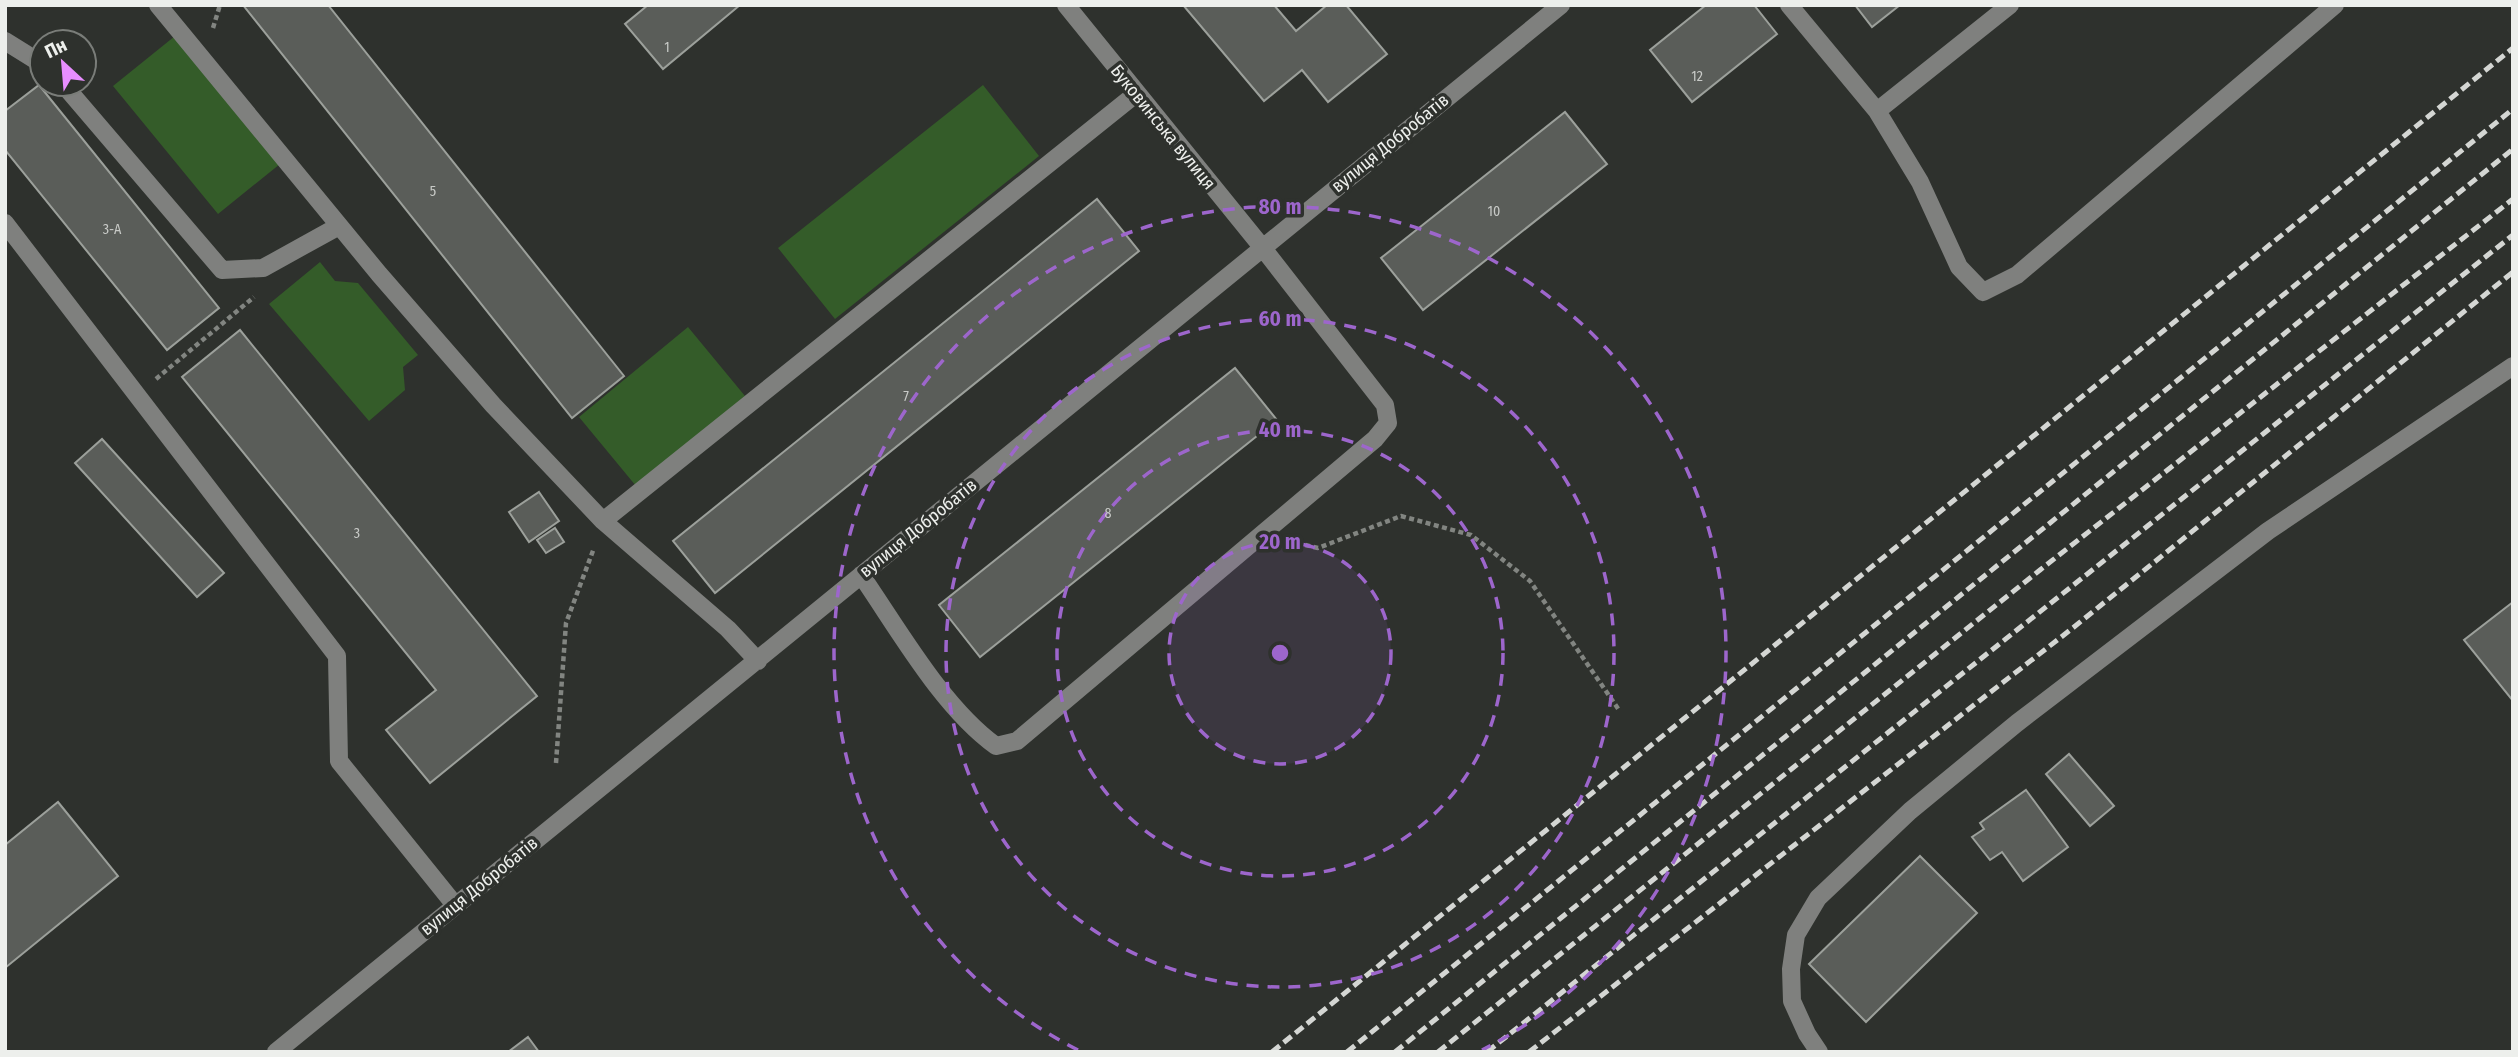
<svg xmlns="http://www.w3.org/2000/svg" width="2518" height="1057" viewBox="0 0 2518 1057" font-family="'Fira Sans Condensed',sans-serif">
<style>
.green{fill:#345c29}
.building{fill:#5a5d59;stroke:#9ca09b;stroke-width:2}
.lines{fill:none;stroke-linecap:round;stroke-linejoin:round}
.path{stroke:#828581;stroke-width:4.5;stroke-dasharray:5 3.5;stroke-linecap:butt}
.minor{stroke:#7f807e;stroke-width:18}
.rail{stroke:#d4d6d3;stroke-width:5;stroke-dasharray:10 5;stroke-linecap:butt}
.ring{fill:none;stroke:#9d66cc;stroke-width:3.5;stroke-dasharray:12 9}
.labels{text-anchor:middle;stroke-width:7;stroke-linejoin:round;paint-order:stroke}
.number-label{font-size:14px;fill:#c8cac7}
.street-label{font-size:18px;fill:#edefec;stroke:#2e312d}
.centre{fill:#9d66cc;stroke:#2e312d;stroke-width:3.5}
.ring-label{font-size:21px;text-anchor:middle;font-weight:bold;fill:#9d66cc;stroke:#2e312d;stroke-width:7;stroke-linejoin:round;paint-order:stroke}
</style>
<rect width="100%" height="100%" fill="#2e312d"/>
<path class="green" d="M175,36L280,164L218,214L113,86Z
M983,85L1039,156L835,319L778,248Z
M320,262L335,281L358,283L418,355L403,367L405,390L369,421L269,304Z
M688,327L745,396L636,486L579,417Z"/>
<path class="building" d="M243,5H328L624,376L572,418Z
M648,5H740L663,69L625,24Z
M1183,5H1274L1296,31L1327,5H1346L1387,54L1328,102L1302,70L1264,101Z
M1706,5H1754L1777,34L1692,102L1650,50Z
M1855,5H1900L1872,27Z
M39,85L219,308L167,350L5,150V111Z
M1565,112L1607,164L1423,310L1381,258Z
M1097,199L1139,251L715,593L673,541Z
M240,330L537,696L430,783L386,730L436,690L182,377Z
M1235,368L1277,420L980,657L939,605Z
M102,439L224,573L197,597L75,463Z
M539,492L559,521L529,542L509,512Z
M555,528L564,542L546,553L537,540Z
M2513,602V701L2464,640Z
M2069,754L2114,806L2090,826L2046,774Z
M2026,790L2068,847L2023,881L2002,852L1990,860L1972,837L1984,829L1980,823Z
M58,802L118,876L5,968V845Z
M1920,856L1977,913L1866,1022L1809,964Z
M528,1037L539,1052H508Z"/>
<g class="lines">
<path class="path" d="M213,28L220,5
M156,379L254,297
M1297,543L1318,548L1401,516L1471,535L1530,581L1619,710
M556,763L566,623L594,548"/>
<path class="minor" d="M158,5L379,274L493,405L603,521L728,629L758,661
M1789,5L1877,111L1920,182L1959,267L1983,292L2017,275L2335,5
M5,41L42,64
M63,84L222,270L263,268L339,226
M1877,111L2010,5
M5,223L337,656L339,761L455,905
M603,521L1137,93
M861,575C899,630 942,707 996,746L1017,741L1375,439L1388,423L1385,405L1262,247L1066,5
M276,1052L1561,5
M1819,1052L1807,1034L1792,1001L1791,969L1796,935L1818,898L1910,811L2017,723L2268,531L2513,366"/>
<path class="rail" d="M1272,1052L2513,48
M1347,1052L2513,109
M1395,1052L2513,149
M1438,1052L2040,570L2513,199
M1487,1052L2513,235
M1529,1052L2074,627L2513,272"/>
</g>
<circle cx="1280" cy="653" r="111" fill="#9d66cc" fill-opacity=".12"/>
<g class="ring">
<circle cx="1280" cy="653" r="111"/>
<circle cx="1280" cy="653" r="223"/>
<circle cx="1280" cy="653" r="334"/>
<path d="M1078 1050A446 446 0 1 1 1482 1050"/>
</g>
<g class="labels">
<g class="number-label">
<text x="667" y="52">1</text>
<text x="1697" y="81">12</text>
<text x="433" y="196">5</text>
<text x="1494" y="216">10</text>
<text x="112" y="234">3-А</text>
<text x="906" y="401">7</text>
<text x="1108" y="518">8</text>
<text x="357" y="538">3</text>
</g>
<g class="street-label">
<text transform="translate(1163 127) rotate(51)" y="6">Буковинська вулиця</text>
<text transform="translate(1390 143) rotate(-39)" y="6">вулиця Добробатів</text>
<text transform="translate(918 528) rotate(-39)" y="6">вулиця Добробатів</text>
<text transform="translate(479 886) rotate(-39)" y="6">вулиця Добробатів</text>
</g>
</g>
<circle cx="1280" cy="653" r="10" class="centre"/>
<g class="ring-label">
<text x="1280" y="214">80 m</text>
<text x="1280" y="326">60 m</text>
<text x="1280" y="437">40 m</text>
<text x="1280" y="549">20 m</text>
</g>
<rect width="2518" height="1057" fill="none" stroke="#edefec" stroke-width="14"/>
<g transform="translate(63 63) rotate(334)"><circle r="33" fill="#2e312d" stroke="#7a7d79" stroke-width="2"/>
<path d="M0-5L12 26L0 18L-12 26Z" fill="#e88eff"/>
<text y="-10" font-size="19" font-weight="bold" text-anchor="middle" fill="#edefec">Пн</text>
</g>
</svg>
